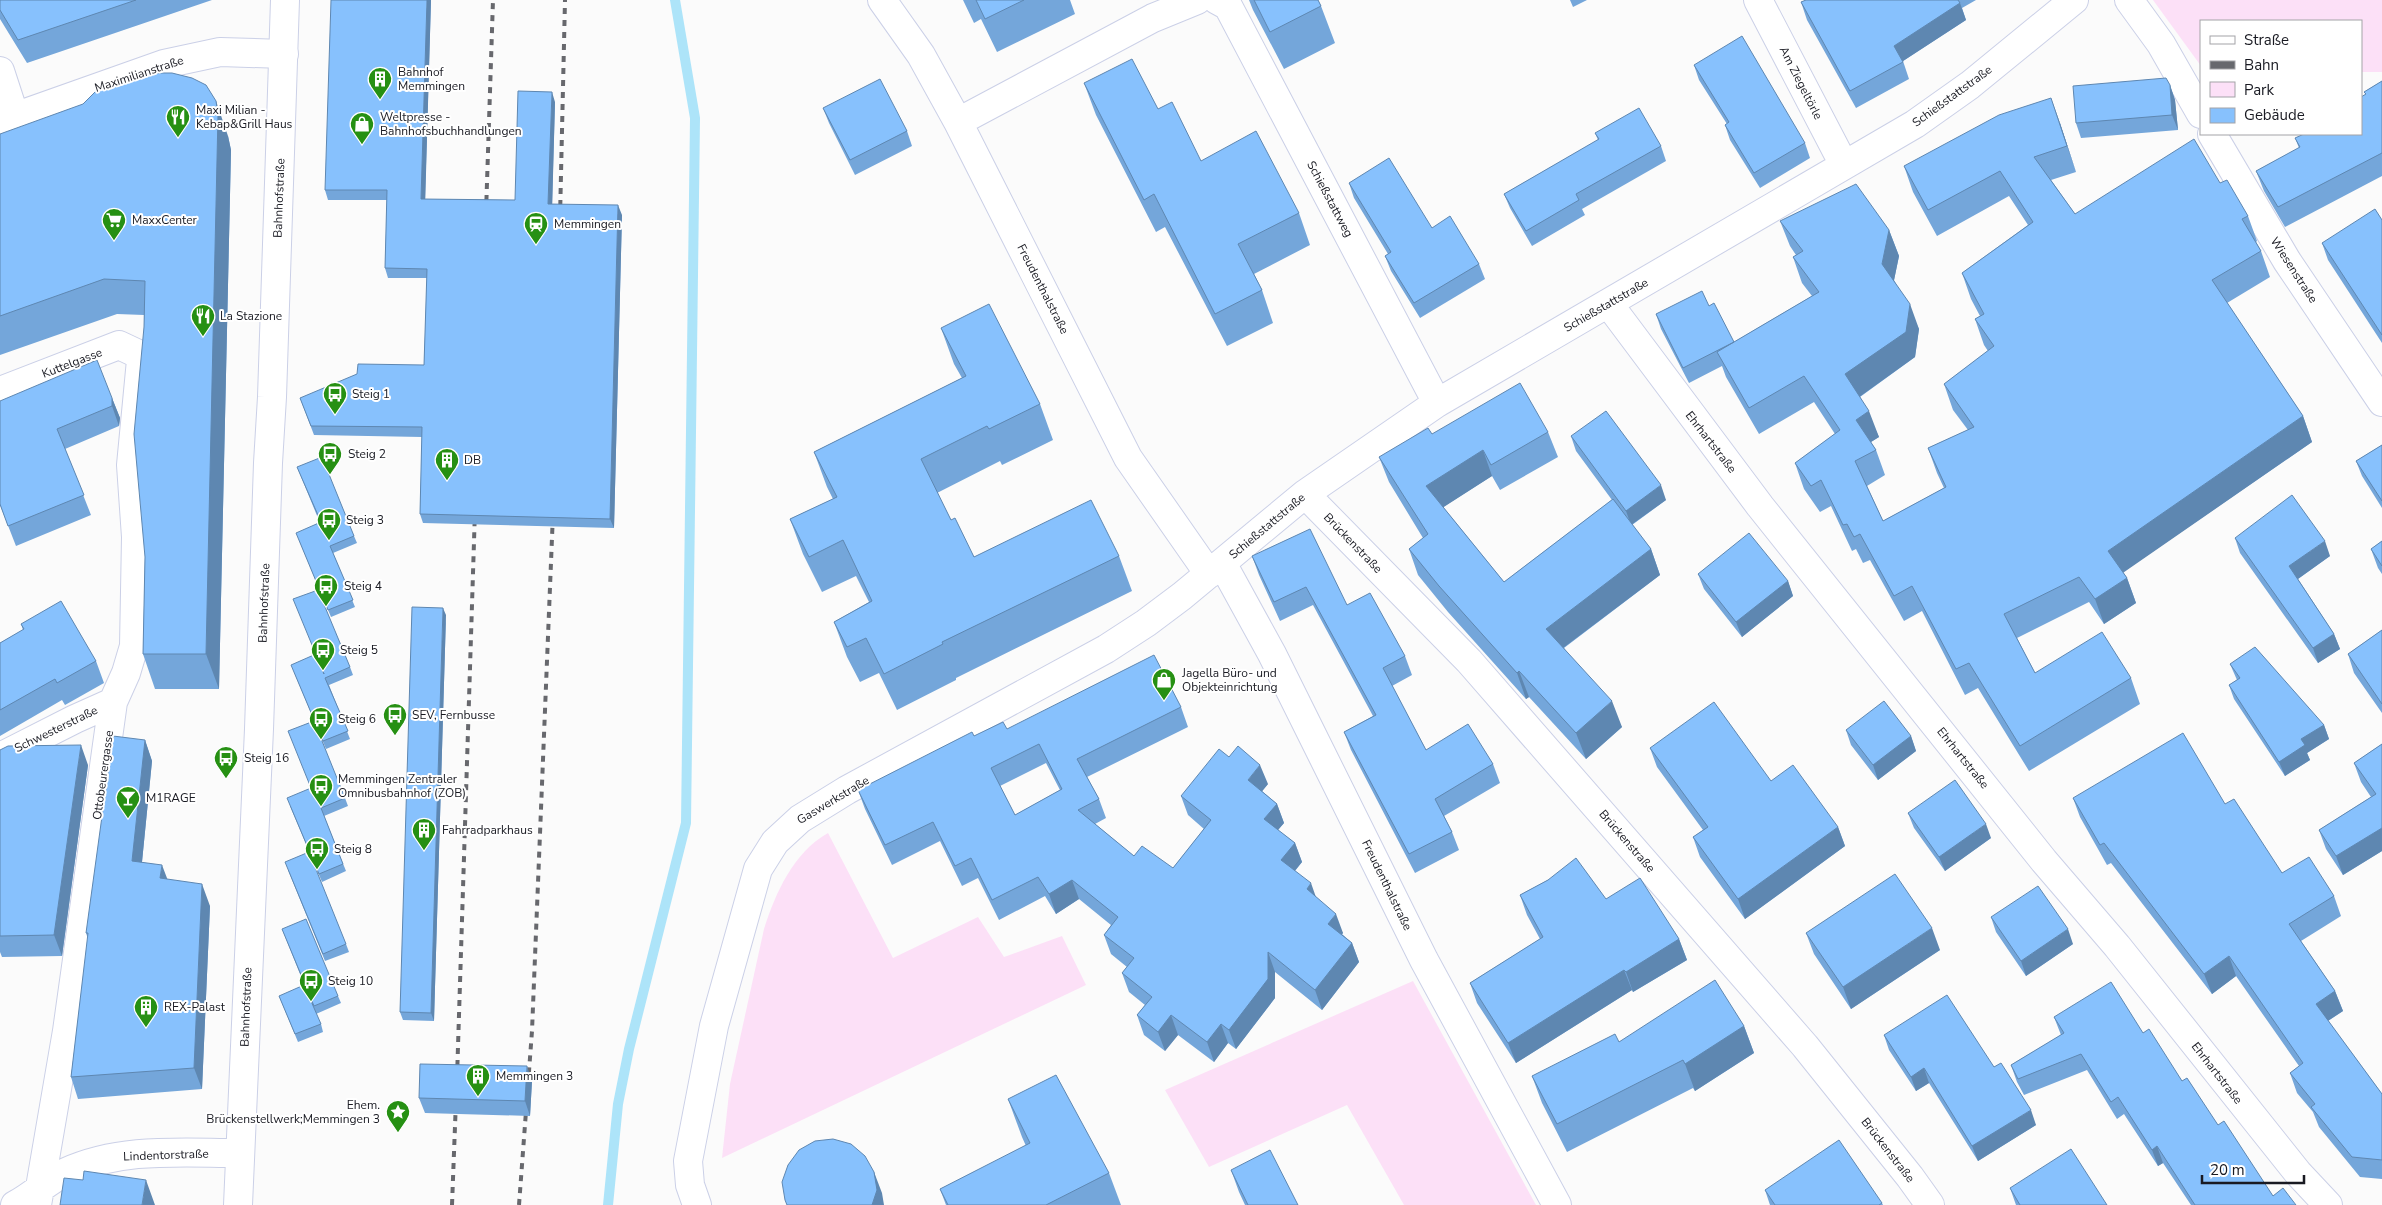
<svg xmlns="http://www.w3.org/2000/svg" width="2382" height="1205" viewBox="0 0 2382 1205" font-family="'Nunito Sans',sans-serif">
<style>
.green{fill:#fce0f7}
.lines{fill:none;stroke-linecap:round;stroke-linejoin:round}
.stream{stroke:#ade4f9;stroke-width:10}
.minor-casing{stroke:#cbd0e7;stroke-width:30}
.tertiary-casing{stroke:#cbd0e7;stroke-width:30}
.minor{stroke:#fff;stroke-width:28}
.tertiary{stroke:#fff;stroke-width:28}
.rail{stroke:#67686d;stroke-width:4;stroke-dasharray:6 6;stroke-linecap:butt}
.wall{fill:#74a6da;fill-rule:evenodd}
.shaded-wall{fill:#5e87b1}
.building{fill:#87c1fd;stroke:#5e87b1;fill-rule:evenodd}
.labels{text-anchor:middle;stroke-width:4;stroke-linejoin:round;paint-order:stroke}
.poi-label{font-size:12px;fill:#191a22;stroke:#fff;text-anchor:start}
.street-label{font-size:12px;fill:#191a22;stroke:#fff}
</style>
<rect width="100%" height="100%" fill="#fbfbfb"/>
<path class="green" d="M2153,0H2382V72H2361V21H2201V66Z
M828,833L893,958L978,917L1004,957L1062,936L1086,985L722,1158L730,1084L764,929C776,892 793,853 828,833Z
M1413,981L1536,1205H1404L1347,1105L1209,1167L1165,1090Z"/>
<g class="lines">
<path class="stream" d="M608,1205L618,1104L629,1049L686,823L695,118L675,0"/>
<g class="minor-casing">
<path id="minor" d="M882,0L921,55L958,122L1128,458L1209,574
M1217,0L1228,6L1437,403
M1758,0L1844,165
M2129,0L2161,44L2201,114
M0,71L15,117
M0,122L164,64L220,52L284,54
M958,122L1153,18L1197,0
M2212,134L2287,261L2382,402
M1608,303L1760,506L2044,861L2117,946L2298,1173L2328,1205
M0,391L119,345L136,353L141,360L131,465L136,537L134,646L126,673L113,702L67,1031L37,1205
M1305,494L1469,661L1805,1046L1910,1177L1930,1205
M1222,563L1272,654L1424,960L1557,1205
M0,757L75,719L113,702
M15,1205C33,1196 48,1180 66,1172C121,1147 181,1153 239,1153
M697,1205L690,1185L688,1161L714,1026L758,869L775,842L800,819L847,790L1106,649L1146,623L1182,596L1305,494L1437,403L1915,124L1970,85L2074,0"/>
</g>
<g class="tertiary-casing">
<path id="tertiary" d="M238,1205L259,729L268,463L272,397L285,0"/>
</g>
<use href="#minor" class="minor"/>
<use href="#tertiary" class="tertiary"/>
<path class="rail" d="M486,213L493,0
M560,218L565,0
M457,1078L475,510
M452,1205L456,1100
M519,1205L532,1031L553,513"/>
</g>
<path class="wall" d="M0,0H212L27,63L0,19Z
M431,0L425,199L515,200L555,102L552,204L622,215L614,528L423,523L420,514L422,437L314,435L300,398L424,365L427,278H388L385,268L387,200H328L325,190Z
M963,0H1070L1075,14L997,52L981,19L974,23Z
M1249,0H1318L1321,6L1335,43L1284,69L1253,10Z
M1570,0H1587L1573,7Z
M1806,0H1976L1962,8L1966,20L1903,61L1909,79L1856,108L1807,20L1801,2Z
M1694,65L1805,143L1810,158L1760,188L1730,140L1725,125L1727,124L1699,80Z
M2382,81V176L2285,227L2264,191L2256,171L2299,148L2295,138L2361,134L2366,95L2364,92Z
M1084,83L1158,109L1201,161L1299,213L1310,245L1254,274L1262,290L1273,323L1227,346L1165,227L1156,232L1096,115Z
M2170,85L2175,100L2178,130L2081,138L2076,123Z
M823,108L907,131L912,146L855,175L829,123Z
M2060,123L2076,172L2051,180L2075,214L2220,183L2248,216L2257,241L2256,242L2261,251L2270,277L2227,303L2303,416L2312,442L2123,572L2127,578L2136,603L2104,624L2089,602L2017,638L2035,673L2131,678L2140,704L2029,771L1978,688L1965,695L1922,611L1904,621L1870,560L1863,563L1856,549L1852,551L1831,506L1820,512L1804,489L1795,463L1835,434L1814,402L1759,434L1726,377L1722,366L1689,383L1661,329L1656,314L1709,306L1734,342L1812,296L1802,283L1793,257L1796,255L1790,246L1780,221L1889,230L1899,256L1894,280L1919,329L1915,357L1860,397L1879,437L1871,442L1876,450L1885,475L1867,486L1883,521L1944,488L1937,473L1928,448L1968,430L1953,410L1944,384L1988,351L1984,345L1975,319L1980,316L1971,299L1962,273L2028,225L2009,196L1937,236L1913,192L1904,166Z
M1595,133L1661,146L1666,161L1582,209L1585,215L1532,246L1510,208L1504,194L1598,140Z
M0,134L228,136L231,150L219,689H155L143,654L145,557L144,315L117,314L0,355Z
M1349,183L1432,228L1479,264L1485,279L1420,318L1391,271L1385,256L1388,254L1354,198Z
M2382,220V343L2328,260L2322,243Z
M941,328L1040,404L1053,440L1002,465L1000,461L937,493L951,520L974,557L1119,556L1132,591L956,678V680L897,710L879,673L860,682L847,657L834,622L869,602L856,576L822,592L803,554L790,519L833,499L827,487L814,452L962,378L954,364Z
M112,398L120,418L119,426L65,449L91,515L16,546L0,505V401Z
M1548,432L1558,457L1500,490L1492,476L1443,507L1504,582L1612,500L1576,451L1571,436L1666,500L1632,525L1651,549L1660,575L1564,648L1622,727L1586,759L1529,697L1526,699L1448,612L1418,575L1409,549L1423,538L1389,482L1379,457L1432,434Z
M2382,445V508L2362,476L2356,461Z
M297,467L354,536L357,543L333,553L355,607L331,617L299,540L320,523Z
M2235,538L2330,556L2298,579L2334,634L2340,649L2318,663L2240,553Z
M2382,541V574L2378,568L2371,549Z
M1252,556L1347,605L1405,656L1412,675L1392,686L1426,750L1493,764L1500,783L1444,816L1452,832L1459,850L1415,873L1351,750L1344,732L1373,716L1313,605L1280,621L1259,575Z
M1698,574L1788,581L1793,596L1742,637L1704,589Z
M446,615L434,1021L403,1020L400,1012Z
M21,624L96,661L104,683L65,705L62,700L0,736V643L23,630Z
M2382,630V713L2354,673L2348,654Z
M2230,664L2324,725L2329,739L2307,753L2310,760L2285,776L2234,699L2229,685L2237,680Z
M350,667L353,675L329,685L350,739L326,749L294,672Z
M1181,707L1188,727L1087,777L1099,799L1106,818L1095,824L1134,856L1173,868L1204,829L1188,815L1181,796L1268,784L1262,791L1277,804L1284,823L1278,830L1295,843L1302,862L1295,871L1316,897L1343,933L1342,934L1352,943L1359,962L1322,1010L1275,972V998L1236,1049L1228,1043L1214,1062L1178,1035L1165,1051L1144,1035L1137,1015L1145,1005L1129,992L1122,973L1127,967L1111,954L1104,935L1111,925L1079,899L1056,914L1045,896L999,920L978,878L962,886L940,841L892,865L865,809L858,790L974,736L1007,729ZM1046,763L1060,790L1015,815L1000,786Z
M1846,730L1911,736L1916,751L1878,780L1851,745Z
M145,740L152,761L142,862L167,879L210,906L202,1089L78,1099L71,1077L88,939L86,933Z
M2382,744V851L2343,875L2326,849L2319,830L2371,797L2361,782L2354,763Z
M1650,748L1771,781L1838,827L1845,846L1745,919L1700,857L1693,837L1703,830L1657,767Z
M0,750L88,765L62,956L2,957L0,952Z
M345,798L348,806L324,816L346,871L322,882L290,806Z
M2073,798L2225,804L2282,873L2334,896L2341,916L2301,941L2335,991L2343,1011L2328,1021L2382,1094V1179L2360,1177L2319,1127L2313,1112L2297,1093L2290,1073L2299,1066L2236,976L2212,994L2111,863L2107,865L2080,817Z
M1908,813L1991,838L1945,871L1914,828Z
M288,870L346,944L349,952L325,961Z
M1548,880L1606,899L1679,939L1687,960L1633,992L1632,990L1516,1063L1477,1003L1470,983L1540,939L1527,915L1520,895Z
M1991,917L2073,944L2026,976L1996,932Z
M282,929L338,996L341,1003L316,1014Z
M1806,933L1940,950L1851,1009L1814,954Z
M279,996L321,1024L323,1032L298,1042Z
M2054,1017L2143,1033L2218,1125L2273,1196L2296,1205H2191L2163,1163L2158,1166L2124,1114L2117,1119L2087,1070L2024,1095L2017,1082L2011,1065L2061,1035Z
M1744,1026L1754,1053L1695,1091L1693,1088L1567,1152L1542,1103L1532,1076L1619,1042Z
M1884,1035L2036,1125L1978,1161L1929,1083L1916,1091L1889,1050Z
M532,1081L530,1116L425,1113L419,1098Z
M1008,1099L1109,1173L1121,1205H946L940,1189L1026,1146L1022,1137Z
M1231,1170L1298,1205H1245L1239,1192Z
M2010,1188L2107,1205H2016Z
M1765,1190L1882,1203L1883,1205H1770Z"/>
<path class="shaded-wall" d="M427,0H431L425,208L421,199Z
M1960,3L1966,20L1900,63L1894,46Z
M2170,85L2175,100L2178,130L2172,115Z
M552,92L555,102L552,213L548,204Z
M2051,98L2060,123L2076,172L2067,146Z
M216,101L228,136L231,150L219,689L206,654Z
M618,205L622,215L614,528L610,519Z
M1889,230L1899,256L1892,290L1882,264Z
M1910,304L1919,329L1915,357L1855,400L1845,374Z
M112,398L120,418L119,426L112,406Z
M1869,411L1879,437L1866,445L1856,420Z
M2303,416L2312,442L2117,577L2108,551Z
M1483,450L1492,476L1436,512L1426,486Z
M1661,485L1666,500L1631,525L1626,511Z
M2325,541L2330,556L2295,581L2289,566Z
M1651,549L1660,575L1555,654L1546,629Z
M2127,578L2136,603L2104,624L2095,599Z
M1788,581L1793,596L1742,637L1736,622Z
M443,608L446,615L434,1021L431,1013Z
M2334,634L2340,649L2318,663L2313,648Z
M1519,671L1529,697L1526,699L1517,673Z
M1612,701L1622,727L1586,759L1576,733Z
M2324,725L2329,739L2307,753L2310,760L2285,776L2279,762L2301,739Z
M1911,736L1916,751L1878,780L1873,765Z
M145,740L152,761L140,882L132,861Z
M81,745L88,765L62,956L54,935Z
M1260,765L1268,784L1255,800L1248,780Z
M1277,804L1284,823L1271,838L1264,819Z
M1986,824L1991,838L1945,871L1939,857Z
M1838,827L1845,846L1745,919L1738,899Z
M2382,828V851L2343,875L2336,856Z
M1295,843L1302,862L1288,879L1281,860Z
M162,865L170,886L160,878Z
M1072,880L1079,899L1056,914L1049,894Z
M1311,883L1318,903L1307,889Z
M202,884L210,906L202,1089L194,1068Z
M1336,914L1343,933L1335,943L1328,924Z
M1932,928L1940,950L1851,1009L1843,987Z
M2068,929L2073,944L2026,976L2021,961Z
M1679,939L1687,960L1633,992L1626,972Z
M1352,943L1359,962L1322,1010L1315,990Z
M1268,952L1275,972V998L1236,1049L1229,1030Z
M2229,956L2236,976L2212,994L2204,974Z
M1624,970L1632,990L1516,1063L1508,1043Z
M2335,991L2343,1011L2323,1024L2316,1004Z
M1171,1015L1178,1035L1165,1051L1158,1032Z
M1221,1024L1228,1043L1214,1062L1207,1042Z
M1744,1026L1754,1053L1695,1091L1685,1064Z
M527,1066L532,1081L530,1116L525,1101Z
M1924,1068L1929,1083L1916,1091L1911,1077Z
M2031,1110L2036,1125L1978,1161L1972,1146Z
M2157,1146L2163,1163L2158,1166L2152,1150Z
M874,1172L882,1193L884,1205H872Z
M146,1180L155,1205H142Z"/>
<path class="building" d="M0,0H136L18,40L0,10Z
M331,0H427L421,199L515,200L518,91L552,92L548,204L618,205L610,519L420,514L422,427L311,426L300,398L357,374L358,364L424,365L427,269L385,268L387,190H325Z
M976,0H1024L985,19Z
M1254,0H1318L1321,6L1270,32Z
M1806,0H1958L1960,3L1894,46L1903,62L1850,91L1801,2Z
M1742,36L1805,143L1754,173L1725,125L1729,122L1694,65Z
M1132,59L1158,109L1172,102L1201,161L1256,131L1299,213L1238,244L1262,290L1215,314L1154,194L1144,200L1084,83Z
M144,73H172L192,78L206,85L216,101L218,115L206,654H143L145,557L134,434L144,327L145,281L104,279L0,316V134L83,104L96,91Z
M2166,78L2170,85L2172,115L2076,123L2073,86Z
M880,79L907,131L850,160L823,108Z
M2382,81V153L2278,207L2256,171L2300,147L2295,138L2304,134H2361V97L2366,94L2364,92Z
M2051,98L2067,146L2034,157L2075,214L2194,139L2220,183L2227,180L2248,216L2242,219L2261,251L2212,280L2303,416L2108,551L2127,578L2095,599L2079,577L2004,614L2035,673L2102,632L2131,678L2020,746L1969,663L1956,669L1912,586L1894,596L1860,534L1854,537L1847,524L1843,525L1821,480L1811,486L1795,463L1840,430L1804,376L1749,408L1717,352L1819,292L1793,257L1803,251L1780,221L1856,184L1889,230L1882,264L1910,304L1906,332L1845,374L1869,411L1856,420L1876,450L1855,461L1883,521L1946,487L1928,448L1974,427L1944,384L1994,346L1975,319L1984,314L1962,273L2033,222L2000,171L1928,210L1904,166L1999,115Z
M1639,108L1661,146L1576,194L1579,200L1526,231L1504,194L1599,139L1595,133Z
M1389,158L1432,228L1450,216L1479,264L1414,303L1385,256L1391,252L1349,183Z
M2375,209L2382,220V335L2322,243Z
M1702,291L1709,306L1714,303L1734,342L1683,368L1656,314Z
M989,304L1040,404L989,429L987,426L921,459L951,520L955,518L974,557L1091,500L1119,556L942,642L943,644L884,674L866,638L847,647L834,622L872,601L843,540L809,557L790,519L837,497L814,452L966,376L941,328Z
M97,360L112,398V406L57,429L84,495L8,526L0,504V401Z
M1520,383L1548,432L1491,465L1483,450L1426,486L1504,582L1613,499L1651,549L1546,629L1612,701L1576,733L1519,671L1517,673L1439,586L1409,549L1428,534L1379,457L1428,428L1432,434Z
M1606,411L1661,485L1626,511L1571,436Z
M2382,445V501L2356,461Z
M322,457L354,536L330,546L353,600L328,610L296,533L321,522L297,467Z
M2292,495L2325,541L2289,566L2334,634L2313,648L2235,538Z
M1310,529L1347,605L1370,593L1405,656L1383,668L1426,750L1468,724L1493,764L1435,799L1452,832L1409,854L1344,732L1376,715L1306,587L1274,602L1252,556Z
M1749,533L1788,581L1736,622L1698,574Z
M2382,541V566L2371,549Z
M318,590L350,667L325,678L348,731L323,741L291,665L316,654L324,674L293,599Z
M61,601L96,661L57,683L55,679L0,710V643L24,629L21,624Z
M412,607L443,608L431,1013L400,1012Z
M2382,630V704L2348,654Z
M2255,647L2324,725L2301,739L2305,745L2279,762L2229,685L2240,678L2230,664Z
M1154,655L1181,707L1077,759L1099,799L1078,810L1134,856L1142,846L1173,868L1211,820L1181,796L1219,749L1229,757L1238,746L1260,765L1248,780L1277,804L1264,819L1295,843L1281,860L1311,883L1307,889L1336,914L1328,924L1352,943L1315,990L1268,952V979L1229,1030L1221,1024L1207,1042L1171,1015L1158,1032L1137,1015L1152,997L1122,973L1134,958L1104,935L1118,917L1072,880L1049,894L1038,877L992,900L971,858L955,866L933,822L885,845L858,790L972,732L974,736L1003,722L1007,729ZM1039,744L1062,789L1015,815L991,768Z
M1884,701L1911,736L1873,765L1846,730Z
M1714,702L1771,781L1793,765L1838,827L1738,899L1693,837L1708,827L1650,748Z
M314,721L345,798L321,808L343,864L319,874L287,798L311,788L288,731Z
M2183,733L2225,804L2234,799L2282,873L2309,857L2334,896L2289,924L2335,991L2316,1004L2382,1094V1160L2352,1157L2311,1107L2315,1104L2290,1073L2303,1063L2229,956L2204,974L2104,843L2100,845L2073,798Z
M113,736L145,740L132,861L162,865L160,878L202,884L194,1068L71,1077L88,933H86Z
M2382,744V828L2336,856L2319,830L2376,794L2354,763Z
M81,745L54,935L0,936V750L8,746Z
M1955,780L1986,824L1939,857L1908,813Z
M309,852L346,944L323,954L285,862Z
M1576,858L1606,899L1640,878L1679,939L1626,972L1624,970L1508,1043L1470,983L1543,937L1520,895L1548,880Z
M1895,874L1932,928L1843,987L1806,933Z
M2038,886L2068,929L2021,961L1991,917Z
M306,919L338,996L314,1006L282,929Z
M1715,980L1744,1026L1685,1064L1683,1060L1557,1124L1532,1076L1615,1034L1619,1042Z
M2111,982L2143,1033L2149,1029L2182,1081L2187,1078L2218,1125L2224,1121L2273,1196L2283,1188L2296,1205H2195L2157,1146L2152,1150L2118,1097L2111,1102L2081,1054L2018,1079L2011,1065L2064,1033L2054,1017Z
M304,985L321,1024L295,1034L279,996Z
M1947,995L1994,1067L2001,1063L2031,1110L1972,1146L1924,1068L1911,1077L1884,1035Z
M420,1064L527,1066L525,1101L419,1098Z
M1056,1075L1109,1173L1046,1205H948L940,1189L1030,1143L1008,1099Z
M833,1139L851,1144L865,1156L874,1172L877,1190L872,1205H787L785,1200L782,1182L788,1165L799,1150L815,1141Z
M1839,1140L1882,1203L1879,1205H1775L1765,1190Z
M2071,1149L2107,1205H2020L2010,1188Z
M1270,1150L1298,1205H1248L1231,1170Z
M84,1171L146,1180L142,1205H60L64,1178L83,1180Z"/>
<defs>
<g id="building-pin" transform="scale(1.25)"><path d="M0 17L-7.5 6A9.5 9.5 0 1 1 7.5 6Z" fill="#269013" stroke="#fff"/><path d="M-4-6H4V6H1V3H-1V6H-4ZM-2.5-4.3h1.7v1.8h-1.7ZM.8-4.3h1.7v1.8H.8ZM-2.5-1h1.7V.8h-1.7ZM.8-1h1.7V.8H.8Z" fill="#fff"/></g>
<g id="restaurant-pin" transform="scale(1.25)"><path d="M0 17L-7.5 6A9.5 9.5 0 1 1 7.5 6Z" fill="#269013" stroke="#fff"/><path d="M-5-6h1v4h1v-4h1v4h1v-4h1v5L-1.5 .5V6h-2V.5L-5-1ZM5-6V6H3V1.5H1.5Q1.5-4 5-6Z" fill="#fff"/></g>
<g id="shop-pin" transform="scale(1.25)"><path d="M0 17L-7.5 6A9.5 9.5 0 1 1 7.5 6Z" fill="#269013" stroke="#fff"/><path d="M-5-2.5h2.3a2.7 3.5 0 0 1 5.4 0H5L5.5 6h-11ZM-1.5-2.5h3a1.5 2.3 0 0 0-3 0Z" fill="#fff"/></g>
<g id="supermarket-pin" transform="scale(1.25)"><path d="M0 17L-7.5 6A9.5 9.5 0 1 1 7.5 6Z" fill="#269013" stroke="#fff"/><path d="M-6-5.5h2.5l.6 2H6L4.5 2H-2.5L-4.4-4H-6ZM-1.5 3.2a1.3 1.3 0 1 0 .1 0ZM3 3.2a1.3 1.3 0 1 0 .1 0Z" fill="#fff"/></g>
<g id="station-pin" transform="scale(1.25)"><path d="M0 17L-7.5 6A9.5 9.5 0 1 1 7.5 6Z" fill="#269013" stroke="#fff"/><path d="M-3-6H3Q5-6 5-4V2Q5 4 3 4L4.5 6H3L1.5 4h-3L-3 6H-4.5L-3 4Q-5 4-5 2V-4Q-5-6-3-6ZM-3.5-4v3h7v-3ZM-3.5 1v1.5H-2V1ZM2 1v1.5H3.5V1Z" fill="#fff"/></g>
<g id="bus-pin" transform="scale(1.25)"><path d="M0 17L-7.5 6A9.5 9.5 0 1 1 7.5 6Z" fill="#269013" stroke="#fff"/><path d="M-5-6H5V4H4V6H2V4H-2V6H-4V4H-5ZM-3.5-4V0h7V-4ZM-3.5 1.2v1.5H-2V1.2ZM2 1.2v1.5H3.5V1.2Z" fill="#fff"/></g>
<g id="bar-pin" transform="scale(1.25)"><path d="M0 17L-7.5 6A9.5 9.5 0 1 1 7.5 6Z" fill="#269013" stroke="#fff"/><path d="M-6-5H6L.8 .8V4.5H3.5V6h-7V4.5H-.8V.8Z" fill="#fff"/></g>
<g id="sight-pin" transform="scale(1.25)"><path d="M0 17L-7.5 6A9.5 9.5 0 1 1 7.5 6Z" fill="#269013" stroke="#fff"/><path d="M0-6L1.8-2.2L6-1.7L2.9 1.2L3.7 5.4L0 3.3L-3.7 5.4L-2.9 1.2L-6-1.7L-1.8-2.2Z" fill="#fff"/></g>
</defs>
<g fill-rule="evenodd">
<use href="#building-pin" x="380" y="79"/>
<use href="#restaurant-pin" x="178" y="117"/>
<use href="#shop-pin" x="362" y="124"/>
<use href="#supermarket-pin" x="114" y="220"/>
<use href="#station-pin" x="536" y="224"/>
<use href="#restaurant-pin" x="203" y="316"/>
<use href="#bus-pin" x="335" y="394"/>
<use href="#bus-pin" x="330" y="454"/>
<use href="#building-pin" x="447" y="460"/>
<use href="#bus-pin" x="329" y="520"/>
<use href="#bus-pin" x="326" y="586"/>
<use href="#bus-pin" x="323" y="650"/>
<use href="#shop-pin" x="1164" y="680"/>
<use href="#bus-pin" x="395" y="715"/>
<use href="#bus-pin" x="321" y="719"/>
<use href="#bus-pin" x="226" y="758"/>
<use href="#bus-pin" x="321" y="786"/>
<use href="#bar-pin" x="128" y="798"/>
<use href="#building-pin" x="424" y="830"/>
<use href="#bus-pin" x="317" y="849"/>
<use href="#bus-pin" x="311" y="981"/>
<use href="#building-pin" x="146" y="1007"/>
<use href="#building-pin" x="478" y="1076"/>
<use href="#sight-pin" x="398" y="1112"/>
</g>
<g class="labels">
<g class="poi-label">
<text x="398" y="76">Bahnhof<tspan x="398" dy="14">Memmingen</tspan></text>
<text x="196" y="114">Maxi Milian -<tspan x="196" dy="14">Kebap&amp;Grill Haus</tspan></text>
<text x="380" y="121">Weltpresse -<tspan x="380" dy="14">Bahnhofsbuchhandlungen</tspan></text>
<text x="132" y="224">MaxxCenter</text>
<text x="554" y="228">Memmingen</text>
<text x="220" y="320">La Stazione</text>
<text x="352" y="398">Steig 1</text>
<text x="348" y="458">Steig 2</text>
<text x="464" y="464">DB</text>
<text x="346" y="524">Steig 3</text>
<text x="344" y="590">Steig 4</text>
<text x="340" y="654">Steig 5</text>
<text x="1182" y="677">Jagella Büro- und<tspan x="1182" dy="14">Objekteinrichtung</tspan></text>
<text x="412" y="719">SEV, Fernbusse</text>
<text x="338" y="723">Steig 6</text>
<text x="244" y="762">Steig 16</text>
<text x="338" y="783">Memmingen Zentraler<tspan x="338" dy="14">Omnibusbahnhof (ZOB)</tspan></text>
<text x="146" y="802">M1RAGE</text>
<text x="442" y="834">Fahrradparkhaus</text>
<text x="334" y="853">Steig 8</text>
<text x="328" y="985">Steig 10</text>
<text x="164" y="1011">REX-Palast</text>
<text x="496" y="1080">Memmingen 3</text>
<text x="380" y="1109" text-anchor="end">Ehem.<tspan x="380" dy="14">Brückenstellwerk;Memmingen 3</tspan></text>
</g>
<g class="street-label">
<text transform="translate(139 74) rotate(-18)" y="4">Maximilianstraße</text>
<text transform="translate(1801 83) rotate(63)" y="4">Am Ziegeltörle</text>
<text transform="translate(1952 96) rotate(-36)" y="4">Schießstattstraße</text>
<text transform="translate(279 198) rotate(-88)" y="4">Bahnhofstraße</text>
<text transform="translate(1330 199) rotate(62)" y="4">Schießstattweg</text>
<text transform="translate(2294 270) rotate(57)" y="4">Wiesenstraße</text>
<text transform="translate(1043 289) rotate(63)" y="4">Freudenthalstraße</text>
<text transform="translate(1606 305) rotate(-30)" y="4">Schießstattstraße</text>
<text transform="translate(72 363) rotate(-21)" y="4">Kuttelgasse</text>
<text transform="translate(1711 442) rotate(52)" y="4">Ehrhartstraße</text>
<text transform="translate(1267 526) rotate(-40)" y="4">Schießstattstraße</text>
<text transform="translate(1353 543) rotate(46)" y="4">Brückenstraße</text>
<text transform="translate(264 603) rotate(-88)" y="4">Bahnhofstraße</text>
<text transform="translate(56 729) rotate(-26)" y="4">Schwesterstraße</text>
<text transform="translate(1963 758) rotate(51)" y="4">Ehrhartstraße</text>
<text transform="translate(103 775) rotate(-82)" y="4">Ottobeurergasse</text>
<text transform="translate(833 800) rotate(-31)" y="4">Gaswerkstraße</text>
<text transform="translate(1627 841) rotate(49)" y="4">Brückenstraße</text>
<text transform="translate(1387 885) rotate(64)" y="4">Freudenthalstraße</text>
<text transform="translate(246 1007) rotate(-88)" y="4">Bahnhofstraße</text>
<text transform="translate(2217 1073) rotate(52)" y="4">Ehrhartstraße</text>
<text transform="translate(1888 1150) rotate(52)" y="4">Brückenstraße</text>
<text transform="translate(166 1155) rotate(-2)" y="4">Lindentorstraße</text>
</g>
</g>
<rect x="2200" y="20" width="162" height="115" fill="#ffffff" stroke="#a3a3a7"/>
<rect x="2210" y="36" width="25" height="8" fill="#ffffff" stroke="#a3a3a7"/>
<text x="2244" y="45" font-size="15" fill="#191a22">Straße</text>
<rect x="2210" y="61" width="25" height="8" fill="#67686d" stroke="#a3a3a7"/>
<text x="2244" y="70" font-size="15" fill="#191a22">Bahn</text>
<rect x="2210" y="82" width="25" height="15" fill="#fce0f7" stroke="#a3a3a7"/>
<text x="2244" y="95" font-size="15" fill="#191a22">Park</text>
<rect x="2210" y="108" width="25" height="15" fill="#87c1fd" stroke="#a3a3a7"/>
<text x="2244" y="120" font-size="15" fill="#191a22">Gebäude</text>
<path d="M2202 1175v8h102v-8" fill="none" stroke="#191a22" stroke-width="2.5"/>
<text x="2210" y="1175" font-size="15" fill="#191a22" stroke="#ffffff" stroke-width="4" paint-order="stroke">20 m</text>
</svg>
